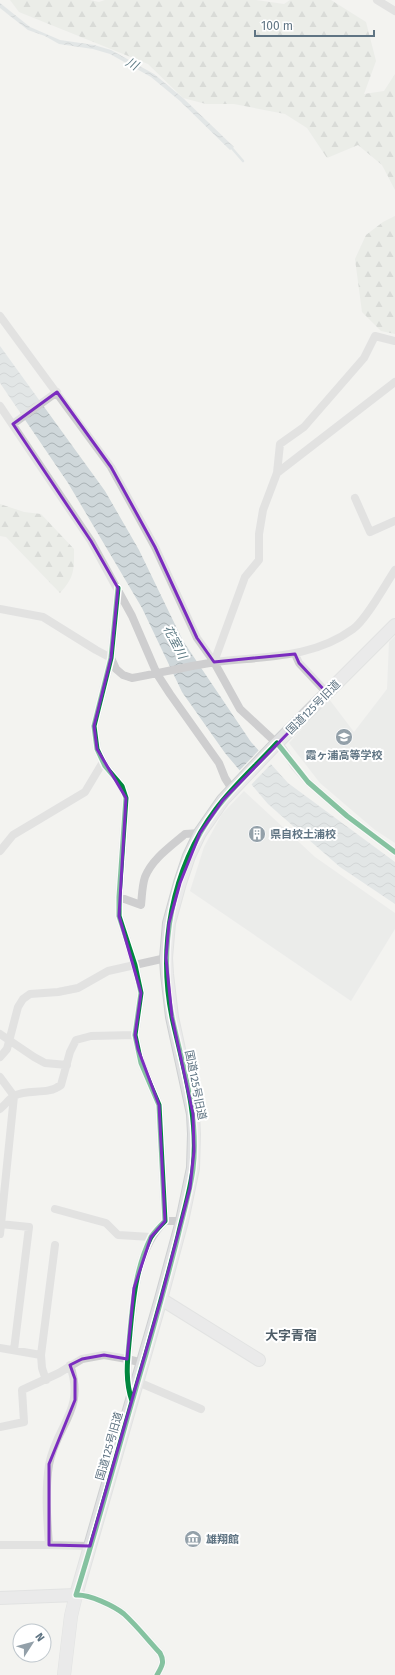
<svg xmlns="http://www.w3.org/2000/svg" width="395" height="1675" viewBox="0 0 395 1675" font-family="'Fira Sans','Noto Sans JP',sans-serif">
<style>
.built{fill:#e3e4e3}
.forest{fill:url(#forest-firs)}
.water{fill:url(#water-waves)}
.pier{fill:#f3f3f0}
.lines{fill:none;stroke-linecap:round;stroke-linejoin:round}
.stream{stroke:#cfd7da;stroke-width:2.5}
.secondary-casing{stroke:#ced0d1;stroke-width:14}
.primary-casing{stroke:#ced0d0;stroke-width:14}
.street{stroke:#cececf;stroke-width:8}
.secondary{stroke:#e0e1e2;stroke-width:12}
.primary{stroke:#e0e1e2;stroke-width:13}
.cycleway-casing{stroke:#fff;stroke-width:8}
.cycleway{stroke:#00873e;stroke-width:5}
.marked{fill:none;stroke:#7b2cbf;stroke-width:3;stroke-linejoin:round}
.labels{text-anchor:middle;stroke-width:4;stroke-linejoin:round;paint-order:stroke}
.street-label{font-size:11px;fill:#5f7483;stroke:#fff}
.poi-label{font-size:11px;font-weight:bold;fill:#5f7483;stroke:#fff;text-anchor:start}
.water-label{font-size:12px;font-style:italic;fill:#5b7882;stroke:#fff}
.quarter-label{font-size:13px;font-weight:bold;fill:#4e5d68;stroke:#fff}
</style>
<defs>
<pattern id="forest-firs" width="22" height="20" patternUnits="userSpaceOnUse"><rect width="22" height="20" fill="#e2e6de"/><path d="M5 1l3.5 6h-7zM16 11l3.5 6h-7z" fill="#babfb9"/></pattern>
<pattern id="water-waves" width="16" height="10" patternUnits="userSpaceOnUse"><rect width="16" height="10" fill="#cfd7da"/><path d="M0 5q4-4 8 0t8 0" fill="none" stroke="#abb3b6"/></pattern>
</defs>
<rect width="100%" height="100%" fill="#f3f3f0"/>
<path class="built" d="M395,636V843L375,830L320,783L289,743L329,699L354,732L387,689L389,642Z
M244,791L315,857L395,913V929L351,1001L190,891L204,847L222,814Z"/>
<path class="forest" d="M10,0H90L99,2L105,0H256L284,4L290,0H331L366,22L376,61L364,94L384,91L395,74V190L382,165L358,145L327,158L307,128L285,114L234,104H206L183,98L148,64L19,12Z
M395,216V334L381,331L362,312L355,259L366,235L383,222Z
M0,504L24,512L41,514L74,549C74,569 75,577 60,593L6,537L0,536Z"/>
<path class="water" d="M0,3L30,27L60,40L94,45L111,50L154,74L183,98L234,147L230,150L180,101L151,77L110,54L93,49L59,44L45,36L28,30L0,8Z
M0,346L105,491L139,550L183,641L251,742L288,783L395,862V904L340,867L268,804L225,753L182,692L142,608L68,483L0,383Z"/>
<path class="pier" d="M260,749L272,763L250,786L238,772Z"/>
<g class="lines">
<path class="stream" d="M230,146L243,161"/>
<g class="secondary-casing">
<path id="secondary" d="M161,1299L259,1360
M0,1598L76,1595L161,1299L182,1221L193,1168L194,1134L193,1114L172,1017L167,974L166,958L169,923L180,883L189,856L200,833L223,800L277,743L395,625"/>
</g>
<g class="primary-casing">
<path id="primary" d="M64,1675L71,1616L76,1595"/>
</g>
<path class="street" d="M377,0L395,11
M0,316L111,467L155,547L197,638L214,662L240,709L283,749L295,767L308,782L347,816L395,852
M0,406L91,541L132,616L157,674L170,694L219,763L225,778L232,789
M13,424L57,392
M277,473L395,382
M355,498L370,532L395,521
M118,588L111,658L94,726L97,749L105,766L122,786L126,798L119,897V916L135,965L141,993L135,1035L141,1063L159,1105L165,1221C136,1249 134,1295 130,1333C128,1356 124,1378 132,1400
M0,609L43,617L96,650L111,658L116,669L123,675L132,678C160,673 188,666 216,662C264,656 312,659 353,629C366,620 385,585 395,570
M295,654L299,663L327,693
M214,662L245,577L259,560V534L263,510L277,473L280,444L304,427L364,358L375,336L395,341
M0,851L13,835L85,792L103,762
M119,897L141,905C142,896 142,886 145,877C152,859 171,846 185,834L200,833
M0,1034L34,1057L45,1063L67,1065
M0,1057L7,1049L18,1007L23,999L30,994L58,992L78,988L108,971L166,958
M0,1077L14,1096L0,1234
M0,1109C5,1105 9,1099 14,1096C28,1088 47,1096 61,1085L70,1052L76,1040L91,1036L135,1035
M55,1209L106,1223L118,1235L151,1237
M165,1221H182
M0,1224L29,1227L14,1350
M0,1348L41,1355L42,1368L46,1380
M41,1355L55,1245
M138,1382L201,1409
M0,1427L24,1422L22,1390L59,1373L82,1359L104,1355L127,1359L143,1363
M0,1545H49L90,1546
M49,1545C47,1518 45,1491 49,1465C56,1425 86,1411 70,1365
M76,1595C89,1594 114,1606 124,1614C137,1626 148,1640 160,1653C165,1662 162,1666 157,1675"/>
<use href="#secondary" class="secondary"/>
<use href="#primary" class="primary"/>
<g class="cycleway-casing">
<path id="cycleway" d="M118,588L111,658L94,726L97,749L105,766L122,786L126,798L119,897V916L135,965L141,993L135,1035L141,1063L159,1105L165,1221C160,1226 155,1231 151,1237C136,1267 133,1300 130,1332C128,1356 124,1378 132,1401
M157,1675C162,1666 165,1662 160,1653C148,1640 137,1626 124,1614C114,1606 89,1594 76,1595C101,1515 122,1434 146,1354C157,1315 168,1276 178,1236C183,1214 190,1192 193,1169C199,1119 184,1070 173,1022C157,950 171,869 216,809C234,785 257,765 277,743L308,782L347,816L395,852"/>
</g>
<use href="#cycleway" class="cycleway"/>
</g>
<path d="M0 0H395V1675H0ZM57,392L111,467L155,547L197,638L214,662L295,654L299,663L327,693L223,800L200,833L180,883L169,923L166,958L172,1017L193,1114L194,1151L190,1188L161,1299L90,1546L49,1545V1464L75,1400V1379L70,1365L82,1359L104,1355L127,1359L134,1288L151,1237L165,1221L159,1105L138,1049L135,1035L141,993L119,916L126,798L97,749L94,726L111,658L118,588L91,541L13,424Z" fill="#f3f3f0" fill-opacity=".55" fill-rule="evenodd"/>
<path class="marked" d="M57,392L111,467L155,547L197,638L214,662L295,654L299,663L327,693L223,800L200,833L180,883L169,923L166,958L172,1017L193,1114L194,1151L190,1188L161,1299L90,1546L49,1545V1464L75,1400V1379L70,1365L82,1359L104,1355L127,1359L134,1288L151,1237L165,1221L159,1105L138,1049L135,1035L141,993L119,916L126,798L97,749L94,726L111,658L118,588L91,541L13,424Z"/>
<defs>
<g id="school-disc" transform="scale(0.9)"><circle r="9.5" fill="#93a0a9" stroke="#fff"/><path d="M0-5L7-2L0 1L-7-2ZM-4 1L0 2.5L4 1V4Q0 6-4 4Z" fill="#fff"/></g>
<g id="building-disc" transform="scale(0.9)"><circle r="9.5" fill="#93a0a9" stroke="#fff"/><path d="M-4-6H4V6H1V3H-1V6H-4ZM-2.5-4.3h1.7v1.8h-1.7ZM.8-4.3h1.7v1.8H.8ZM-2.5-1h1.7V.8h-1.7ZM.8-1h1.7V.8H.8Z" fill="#fff"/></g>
<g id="museum-disc" transform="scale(0.9)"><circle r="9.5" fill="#93a0a9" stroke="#fff"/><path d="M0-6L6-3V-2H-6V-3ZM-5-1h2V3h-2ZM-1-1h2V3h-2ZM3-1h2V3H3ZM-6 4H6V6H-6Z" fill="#fff"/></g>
</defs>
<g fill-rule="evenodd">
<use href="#school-disc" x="344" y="737"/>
<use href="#building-disc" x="257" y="834"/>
<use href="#museum-disc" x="193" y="1539"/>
</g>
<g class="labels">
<g class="street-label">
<text transform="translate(313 707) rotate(-45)" y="4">国道125号旧道</text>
<text transform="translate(196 1085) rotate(79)" y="4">国道125号旧道</text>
<text transform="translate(109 1446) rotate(-74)" y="4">国道125号旧道</text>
</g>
<g class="poi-label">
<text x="344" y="759" text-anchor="middle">霞ヶ浦高等学校</text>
<text x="270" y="838">県自校土浦校</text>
<text x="206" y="1543">雄翔館</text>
</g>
<g class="water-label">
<text transform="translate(132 64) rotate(29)" y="4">川</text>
<text transform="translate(175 642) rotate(62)" y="4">花室川</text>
</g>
<g class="quarter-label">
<text x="291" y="1340">大字青宿</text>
</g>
</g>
<g transform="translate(32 1643) rotate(54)"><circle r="19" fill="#ffffff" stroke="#bfc7cd"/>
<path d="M0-3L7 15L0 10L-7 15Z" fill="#93a0a9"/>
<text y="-6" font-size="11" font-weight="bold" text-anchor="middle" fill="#5f7483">N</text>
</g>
<path d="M255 30v6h119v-6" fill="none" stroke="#5f7483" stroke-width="2"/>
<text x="261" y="30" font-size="12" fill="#5f7483" stroke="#ffffff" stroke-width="3" paint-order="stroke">100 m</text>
</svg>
